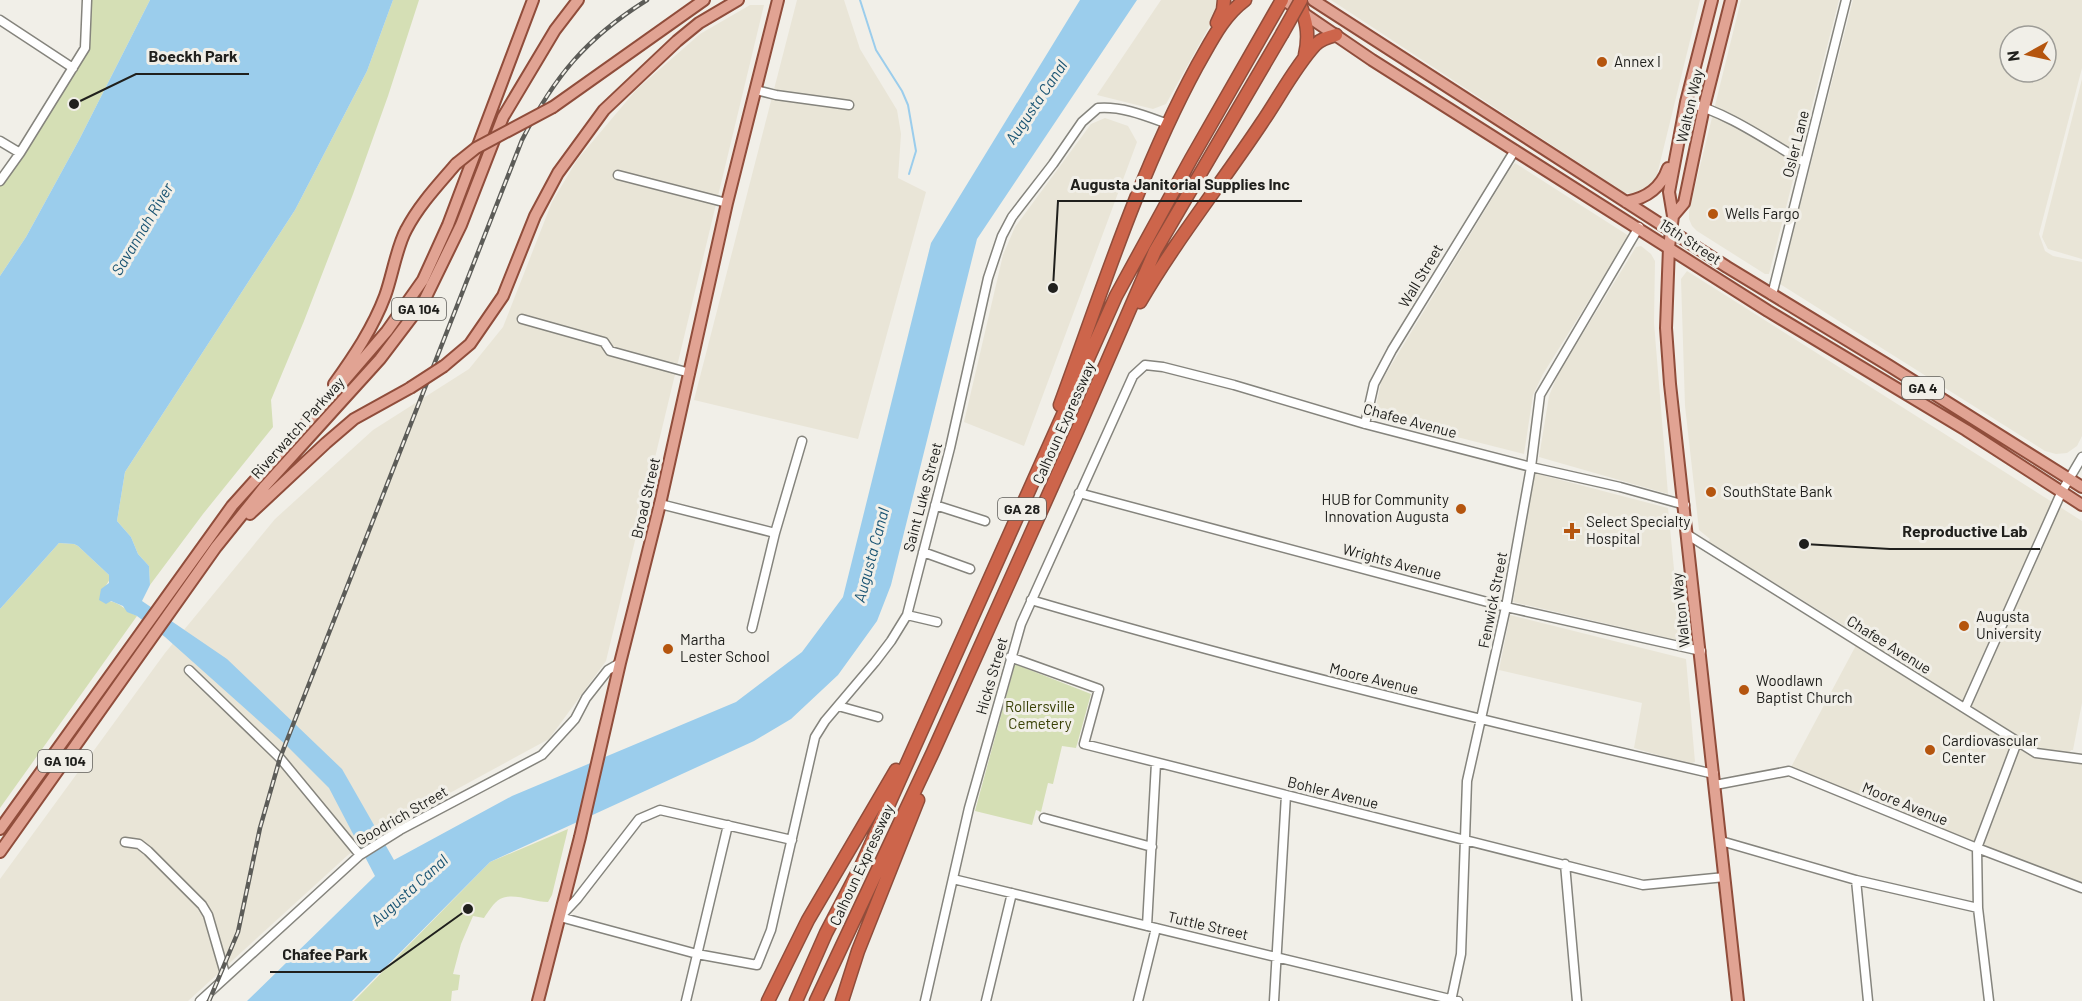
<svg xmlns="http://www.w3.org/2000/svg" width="2082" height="1001" viewBox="0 0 2082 1001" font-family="Barlow,sans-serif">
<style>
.built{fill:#e9e5d7;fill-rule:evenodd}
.green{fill:#d5dfb5}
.water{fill:#9bcdec}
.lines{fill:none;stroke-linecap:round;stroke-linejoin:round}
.stream{stroke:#9bcdec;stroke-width:2}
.minor-casing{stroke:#85847d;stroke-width:11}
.major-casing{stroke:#904d3b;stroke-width:14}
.highway-casing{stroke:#904d3b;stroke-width:15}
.minor{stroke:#fff;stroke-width:8}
.major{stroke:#e1a393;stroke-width:10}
.highway{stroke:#cd654b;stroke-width:12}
.rail-casing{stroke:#5c5c58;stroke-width:4.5}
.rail{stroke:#f1efe8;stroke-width:2;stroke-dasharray:7;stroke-linecap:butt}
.major-bridge-casing{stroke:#904d3b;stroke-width:14;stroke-linecap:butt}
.highway-bridge-casing{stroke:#904d3b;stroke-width:15;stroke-linecap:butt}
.major-bridge{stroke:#e1a393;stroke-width:10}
.highway-bridge{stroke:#cd654b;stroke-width:12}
.poi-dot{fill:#b5550e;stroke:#f1efe8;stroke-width:2}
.labels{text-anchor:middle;stroke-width:6;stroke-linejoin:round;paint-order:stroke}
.shield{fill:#f1efe8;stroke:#5f5e5a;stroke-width:1.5}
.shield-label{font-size:14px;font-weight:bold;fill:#20201d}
.poi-label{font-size:15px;fill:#20201d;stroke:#f1efe8;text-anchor:start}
.street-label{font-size:15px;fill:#20201d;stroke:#f1efe8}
.park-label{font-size:15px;fill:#384004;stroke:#f1efe8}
.water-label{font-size:16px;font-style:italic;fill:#195473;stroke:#f1efe8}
.leader{fill:none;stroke:#20201d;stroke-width:2}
.callout-dot{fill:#20201d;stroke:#f1efe8;stroke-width:2}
.callout-label{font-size:16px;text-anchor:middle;font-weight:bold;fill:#20201d;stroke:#f1efe8;stroke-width:6;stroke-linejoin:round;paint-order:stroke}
</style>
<rect width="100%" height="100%" fill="#f1efe8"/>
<path class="built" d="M797,0H844L860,49L897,110L901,134L898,178L926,192L858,439L694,400Z
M1161,0H1218L1214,18L1166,104L1153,109L1097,95Z
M1331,0H1700L1656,179L1639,193H1625Z
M1741,0H1839L1769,274H1765L1697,231L1692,226L1689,219V211Z
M1853,0H2082V68L2039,234L2045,251L2053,256L2082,262V436L2077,446L2067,453L2056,454L2045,451L1780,284ZM2010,36H2046V72H2010Z
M750,5H764L606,661L549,739L380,831L348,855L188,1001H0V879L165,653L275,519L373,430L469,369L503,327L552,202L577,160L636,90L700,34Z
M2082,79V259L2048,249L2042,237Z
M1105,118L1128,126L1137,142L1024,446L964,422L1003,255L1015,227L1091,124Z
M1515,163L1629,236L1543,374L1533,395L1524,454L1374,416L1381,382L1510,169Z
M1641,246L1651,254L1655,261L1654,323L1668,494L1539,457L1549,396L1558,374L1636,247Z
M1687,271L2082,521V703L2073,750H2071L2070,752L2082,754V884L1971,842L1879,803L1790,769L1861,636L1708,542L1710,539L1699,530L1685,406L1681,279Z
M1534,473L1668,508L1681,641L1513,602Z
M1510,615L1686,659L1695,762L1688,764L1634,748L1642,703L1499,670Z"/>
<path class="green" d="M87,0H150L79,140L26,237L0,276V181L85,48Z
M393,0H419L388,96L353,194L304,321L271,400L273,427L203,514L150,585L149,566L138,554L131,537L117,521L125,472L295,210L367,71Z
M59,543L74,544L78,546L109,575L110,579L105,587L109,601C121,603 126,611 137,616L0,808V609Z
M1015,664L1091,694L1076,748L1062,746L1053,784L1048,783L1041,812L1036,810L1032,825L975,811Z
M568,829L552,895L548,902C533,902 513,892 500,899C494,902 488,912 484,918L473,916L461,944L453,974L460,975L458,990L452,991L451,1001H354L490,862Z"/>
<path class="water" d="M150,0H393L367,71L295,210L125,472L117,521L131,537L138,554L149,566L150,585L142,601L227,659L342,769L394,860L512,796L736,702L802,652L843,597L931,243L1080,0H1137L977,239L891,585L877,621L838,675L791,719L754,741L490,862L352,1001H247L375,876L329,788L286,745L165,637L137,616L127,612L123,606L111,601L106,604L99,600L101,589L109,583V575L78,546L74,544L59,543L0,609V276L26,237L79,140Z"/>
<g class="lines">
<path class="stream" d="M860,0L876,50L902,91L908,105L916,151L909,174"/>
<g class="minor-casing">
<path id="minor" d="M0,20L73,68
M756,90L776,95L849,105
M1686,102C1729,113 1767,141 1804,162
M0,141L20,153
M618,175L727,203
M0,181L20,153L85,48L87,0
M1772,295L1846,0
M522,319L604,342L610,351L690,373
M1365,424L1374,384L1392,350L1515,150
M1079,493L1506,607L1701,651
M660,504L775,533
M935,505L985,521
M1688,535L2036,753L2082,759
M923,552L970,569
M1031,600C1256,666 1485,721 1714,774
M907,615L937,622
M752,628L775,533L802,441
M1010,657L1099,689L1084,744L1643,885L1725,877
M189,670L280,758L360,855
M838,706L878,717
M1965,708L2062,491L2082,457
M1715,785L1789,771L1977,848L2082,888
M1044,818L1152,847
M1721,841L1856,880L1978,908
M125,842L139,844L148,851L202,905L208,915L226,977
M1565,864L1577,1001
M953,879L1458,1001
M1856,880L1868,1001
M560,917L697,954L757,965L771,930L815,737L825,721L875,662L891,641L907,615L950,448L988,278L1002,236L1012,217L1053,164L1082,122L1098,108C1122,106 1146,116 1168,124
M560,917L577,899L639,819L660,810L792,840
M1147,926L1156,763
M200,1001L360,855L400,830L542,755L575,719L586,698L608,670L620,663
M686,1001L728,825
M925,1001L969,808L1021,624L1133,376L1145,365L1163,367L1234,385L1365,424L1531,467L1620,487L1685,505
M986,1001L1012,893
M1138,1001L1156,928
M1274,1001L1286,795
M1451,1001L1461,954L1467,781L1506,607L1531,467L1540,395L1639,227
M1989,1001L1978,908L1977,848L2017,742"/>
</g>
<g class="major-casing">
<path id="major" d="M1284,0L1372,60L1768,311L1966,430L2082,505
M1313,0L1727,267L1888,365L2082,487
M1712,0L1686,102L1669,192L1673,216L1669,247L1666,328L1670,384L1738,1001
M553,107L704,0
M1626,202C1647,198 1661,188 1668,168
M1673,216L1684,203L1704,107L1731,0
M444,366L470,344L503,296L535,216L558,173L604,110L677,41L699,23L738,0
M334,384C354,356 373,328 385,296C392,277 397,246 406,230C419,205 438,185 456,164
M250,514L326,443L354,419L410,388
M0,829L232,506L344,381L387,331L423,280L448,225L533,0
M0,852L216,547L265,486L380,359L424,301L461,225L503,117L555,30L578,0
M538,1001L580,837L620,663L660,504L727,203L778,0"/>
</g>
<g class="highway-casing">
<path id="highway" d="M1299,0C1306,21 1310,33 1305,55
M1217,23L1223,10L1224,0
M1140,302C1176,240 1221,184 1261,124C1279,98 1294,68 1315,45C1321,39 1328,37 1336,35
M1060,405C1102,291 1139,173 1197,66C1211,42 1222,17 1245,0
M768,1001L808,920L896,770
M796,1001L826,933L862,864L1116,296L1191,159L1282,0
M816,1001L933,752L1077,431L1155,251L1282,34
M842,1001L858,951L918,800"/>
</g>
<use href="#minor" class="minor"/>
<use href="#major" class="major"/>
<use href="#highway" class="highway"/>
<g class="rail-casing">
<path id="rail" d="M209,1001L238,932L260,828L280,758L522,140C554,77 586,38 647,0"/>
</g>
<use href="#rail" class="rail"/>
<g class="major-bridge-casing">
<path id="major-bridge" d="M456,164L476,148L553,107
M410,388L444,366"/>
</g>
<g class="highway-bridge-casing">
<path id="highway-bridge" d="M1282,34L1301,0"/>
</g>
<use href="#major-bridge" class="major-bridge"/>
<use href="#highway-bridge" class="highway-bridge"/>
</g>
<g class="poi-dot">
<circle cx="1602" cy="62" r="6"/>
<circle cx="1713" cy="214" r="6"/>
<circle cx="1711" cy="492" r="6"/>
<circle cx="1461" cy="509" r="6"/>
<path d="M1569 522h6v6h6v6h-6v6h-6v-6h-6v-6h6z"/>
<circle cx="1964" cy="626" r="6"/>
<circle cx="668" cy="649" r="6"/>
<circle cx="1744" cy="690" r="6"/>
<circle cx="1930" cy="750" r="6"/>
</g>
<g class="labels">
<g class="shield">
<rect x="392" y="298" width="54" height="22" rx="4.5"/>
<rect x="1902" y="377" width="42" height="22" rx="4.5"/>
<rect x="998" y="498" width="48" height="22" rx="4.5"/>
<rect x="38" y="750" width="54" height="22" rx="4.5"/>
</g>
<g class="shield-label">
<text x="419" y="314">GA 104</text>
<text x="1923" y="393">GA 4</text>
<text x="1022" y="514">GA 28</text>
<text x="65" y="766">GA 104</text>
</g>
<g class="poi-label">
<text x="1614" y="67">Annex I</text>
<text x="1725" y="219">Wells Fargo</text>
<text x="1723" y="497">SouthState Bank</text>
<text x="1449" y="505" text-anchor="end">HUB for Community<tspan x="1449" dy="17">Innovation Augusta</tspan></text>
<text x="1586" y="527">Select Specialty<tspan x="1586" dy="17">Hospital</tspan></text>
<text x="1976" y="622">Augusta<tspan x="1976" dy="17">University</tspan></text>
<text x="680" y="645">Martha<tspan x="680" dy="17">Lester School</tspan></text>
<text x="1756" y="686">Woodlawn<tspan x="1756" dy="17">Baptist Church</tspan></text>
<text x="1942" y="746">Cardiovascular<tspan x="1942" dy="17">Center</tspan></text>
</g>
<g class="street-label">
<text transform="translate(1690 106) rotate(-77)" y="5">Walton Way</text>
<text transform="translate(1796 144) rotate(-76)" y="5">Osler Lane</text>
<text transform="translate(1690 242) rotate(33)" y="5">15th Street</text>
<text transform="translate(1421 276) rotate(-59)" y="5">Wall Street</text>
<text transform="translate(1410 421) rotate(15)" y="5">Chafee Avenue</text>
<text transform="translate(1064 423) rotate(-66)" y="5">Calhoun Expressway</text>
<text transform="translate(298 428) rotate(-48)" y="5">Riverwatch Parkway</text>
<text transform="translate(923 497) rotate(-75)" y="5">Saint Luke Street</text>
<text transform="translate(646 498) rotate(-77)" y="5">Broad Street</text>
<text transform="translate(1392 562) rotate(15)" y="5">Wrights Avenue</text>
<text transform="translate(1493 600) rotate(-79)" y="5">Fenwick Street</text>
<text transform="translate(1681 610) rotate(-96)" y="5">Walton Way</text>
<text transform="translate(1889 645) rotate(32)" y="5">Chafee Avenue</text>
<text transform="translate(992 676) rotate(-74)" y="5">Hicks Street</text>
<text transform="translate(1374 679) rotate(14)" y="5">Moore Avenue</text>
<text transform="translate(1333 793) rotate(14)" y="5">Bohler Avenue</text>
<text transform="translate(1905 804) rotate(22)" y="5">Moore Avenue</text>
<text transform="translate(402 816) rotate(-30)" y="5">Goodrich Street</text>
<text transform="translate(862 865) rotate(-65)" y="5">Calhoun Expressway</text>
<text transform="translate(1208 926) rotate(13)" y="5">Tuttle Street</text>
</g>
<g class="park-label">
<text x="1040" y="712">Rollersville<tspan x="1040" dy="17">Cemetery</tspan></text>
</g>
<g class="water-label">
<text transform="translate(1036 102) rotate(-56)" y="6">Augusta Canal</text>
<text transform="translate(142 229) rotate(-59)" y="6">Savannah River</text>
<text transform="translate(871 555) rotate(-75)" y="6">Augusta Canal</text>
<text transform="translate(409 890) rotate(-42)" y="6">Augusta Canal</text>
</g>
</g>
<path class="leader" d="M74 104L136 74H249M1053 288L1058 201H1302M1804 544L1890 549H2040M468 909L380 972H270"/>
<g class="callout-dot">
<circle cx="74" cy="104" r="6"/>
<circle cx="1053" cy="288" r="6"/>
<circle cx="1804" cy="544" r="6"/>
<circle cx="468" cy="909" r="6"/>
</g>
<g class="callout-label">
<text x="193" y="62">Boeckh Park</text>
<text x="1180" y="190">Augusta Janitorial Supplies Inc</text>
<text x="1965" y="537">Reproductive Lab</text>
<text x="325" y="960">Chafee Park</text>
</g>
<g transform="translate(2028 54) rotate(262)"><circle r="28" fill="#f1efe8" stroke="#9d9c97" stroke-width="1.5"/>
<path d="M0-4.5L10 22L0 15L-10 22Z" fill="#b5550e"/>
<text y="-9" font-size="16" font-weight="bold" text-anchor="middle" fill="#20201d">N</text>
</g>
</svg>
